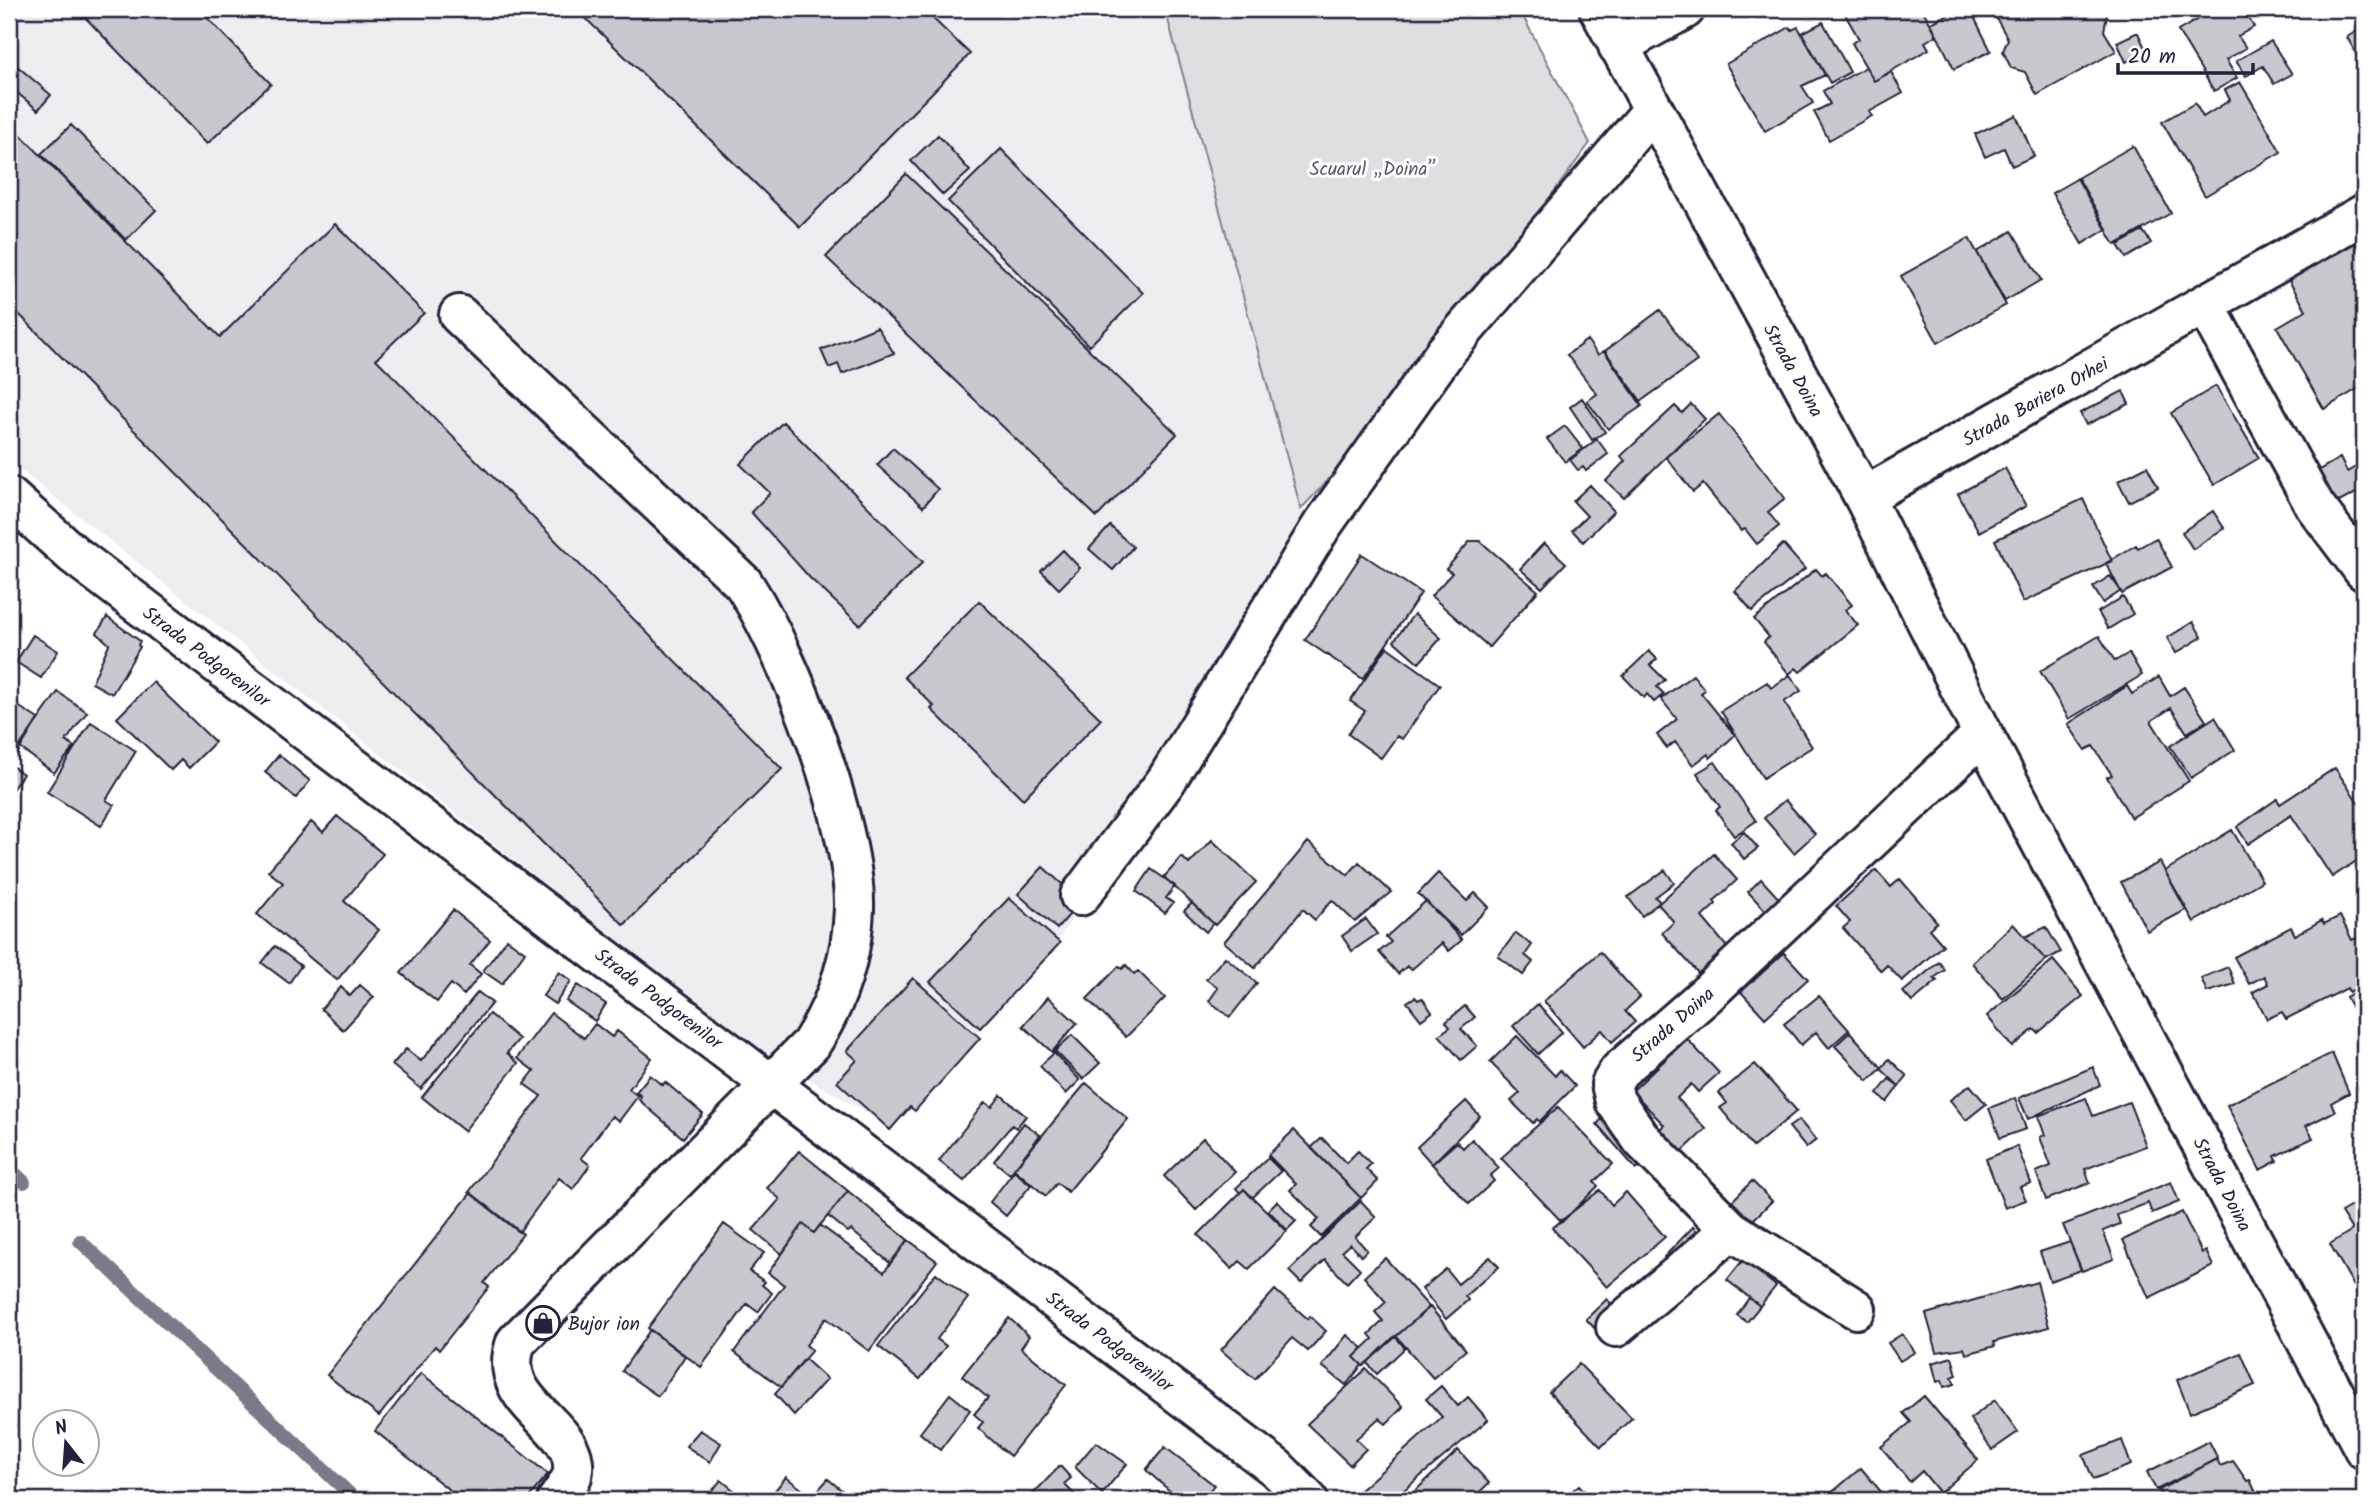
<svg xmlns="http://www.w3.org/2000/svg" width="2373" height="1509" viewBox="0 0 2373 1509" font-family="Kalam,sans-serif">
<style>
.built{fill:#eeeef1}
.green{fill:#dfdfe2;stroke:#80808e;stroke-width:2}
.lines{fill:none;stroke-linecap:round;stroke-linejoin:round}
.stream{stroke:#7a7a88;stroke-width:14}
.building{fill:#c8c8cf;stroke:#22223b;stroke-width:2}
.minor-casing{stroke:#22223b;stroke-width:44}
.major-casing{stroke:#22223b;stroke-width:44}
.minor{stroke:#fff;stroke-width:38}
.major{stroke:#fff;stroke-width:38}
.labels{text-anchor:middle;stroke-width:6;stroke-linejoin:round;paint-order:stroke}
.park-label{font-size:19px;fill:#5b5b6d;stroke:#fff}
.street-label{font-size:19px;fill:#22223b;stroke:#fff}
.poi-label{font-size:19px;fill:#22223b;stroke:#fff;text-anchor:start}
</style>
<rect width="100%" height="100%" fill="#fff"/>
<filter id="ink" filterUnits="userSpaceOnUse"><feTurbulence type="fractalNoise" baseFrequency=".0143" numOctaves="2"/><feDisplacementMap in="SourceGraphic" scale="14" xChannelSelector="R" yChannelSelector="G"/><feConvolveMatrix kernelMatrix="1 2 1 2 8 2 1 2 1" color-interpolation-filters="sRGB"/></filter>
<g filter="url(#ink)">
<path class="built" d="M24,9H1165L1301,509L1339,516L1057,942L892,1127L750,1046L9,461V36Z"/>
<path class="green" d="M1165,9H1519L1590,143L1390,414L1301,509Z"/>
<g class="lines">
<path class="stream" d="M9,1168L24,1182
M80,1241L356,1500"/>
</g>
<path class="building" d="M77,9H199L271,84L207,144Z
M576,9H923L970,54L800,227Z
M1842,9H1922L1937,35L1925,42L1929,49L1874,81L1852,43L1859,39Z
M1959,9H1970L1991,51L1954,69L1931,23Z
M1991,9H2104L2107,14L2104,31L2116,51L2037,95L2025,72L2011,68L2003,51L2008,39Z
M2215,9H2243L2254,27L2238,36L2246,48L2226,60L2237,78L2214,91L2178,31Z
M1823,22L1850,72L1830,83L1802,33Z
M1790,27L1792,30L1798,27L1825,75L1802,86L1813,103L1765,131L1726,64Z
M2364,27V68L2347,37Z
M2136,33H2138L2147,52L2126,62L2117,42Z
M2271,41L2292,74L2274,84L2263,66L2246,76L2236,61Z
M9,59L51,95L38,110L9,86Z
M1866,67L1874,81L1891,72L1903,93L1869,112L1872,116L1829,140L1814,112L1830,104L1823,91Z
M2240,82L2281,152L2205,196L2162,122L2195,103L2203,117L2230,100L2225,90Z
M2016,115L2034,156L2012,166L2004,148L1985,157L1975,134Z
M9,123L220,337L335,224L424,313L376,359L782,769L624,925L9,304Z
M71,125L156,210L126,240L41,154Z
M938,135L970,171L943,195L911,161Z
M2133,146L2171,213L2115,245L2077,178Z
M1001,149L1143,293L1089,346L948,201Z
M906,174L1177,434L1097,517L826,257Z
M2078,178L2107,229L2082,244L2052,193Z
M2012,231L2041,280L2005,301L1977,252Z
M2143,231L2151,243L2126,258L2118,245Z
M1969,238L2006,305L1938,343L1901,276Z
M2353,241L2364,261V385L2324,409L2277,327L2306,310L2288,279Z
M1660,310L1697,361L1641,401L1605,351Z
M877,327L894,353L842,374L838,364L829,368L821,350Z
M1587,340L1598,355L1604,351L1642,406L1608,429L1587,401L1597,394L1567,355Z
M2216,386L2259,458L2214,485L2171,413Z
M2123,391L2129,404L2086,425L2080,413Z
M1582,398L1605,432L1592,440L1570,407Z
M1691,404L1705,419L1624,498L1606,481L1625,461L1621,456L1675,406L1682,413Z
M1719,414L1785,498L1768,512L1779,526L1757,544L1745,529L1741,531L1703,484L1693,492L1666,457Z
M783,422L923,562L860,625L810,578L751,512L770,493L740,464Z
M1565,426L1583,449L1565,462L1547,439Z
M1597,439L1608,454L1586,471L1583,467L1578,470L1570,460Z
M893,448L938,489L923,507L877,465Z
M2340,458L2347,472L2364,462V489L2339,502L2322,488L2314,473Z
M2147,466L2158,487L2129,502L2118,481Z
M2005,468L2026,506L1979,532L1958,494Z
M1590,485L1614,511L1583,542L1572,530L1587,516L1573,501Z
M2083,499L2112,561L2023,602L1995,540Z
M2213,511L2224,528L2193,549L2182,532Z
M1110,526L1133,547L1113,570L1089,549Z
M2156,538L2172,567L2122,594L2106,563L2136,545L2138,548Z
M1470,541H1480L1538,591L1489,647L1431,596L1452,573L1446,569Z
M1544,543L1566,563L1542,588L1520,569Z
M1783,544L1805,569L1752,611L1735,591Z
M1063,550L1080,568L1059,589L1041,571Z
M1362,554L1421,593L1363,679L1305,640Z
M1816,569L1822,576L1826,573L1852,605L1845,610L1858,625L1800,672L1796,668L1789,674L1764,642L1769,637L1754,619Z
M2110,576L2121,591L2103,603L2093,587Z
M2123,597L2133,614L2108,629L2098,612Z
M979,601L1101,719L1023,799L931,709L934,706L904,677Z
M1414,614L1441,638L1419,663L1394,641Z
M107,617L140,641L138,645L140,647L112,694L92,683L109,644L97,633Z
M2193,622L2202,637L2176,653L2167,638Z
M33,635L58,651L41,678L16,662Z
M2099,636L2115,661L2129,653L2142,675L2069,719L2040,671Z
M1387,647L1440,685L1402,739L1397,736L1381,758L1348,734L1365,711L1350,701Z
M1649,651L1657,659L1650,665L1665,680L1657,687L1664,694L1654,702L1647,694L1644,698L1623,676Z
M1693,675L1705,690L1701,693L1735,735L1710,758L1708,754L1693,765L1675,742L1667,748L1657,735L1677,719L1661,699Z
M1790,675L1801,691L1784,702L1812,747L1763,778L1721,711L1767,682L1771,688Z
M2159,677L2170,696L2184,687L2206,721L2187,733L2171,708L2151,721L2189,781L2131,818L2107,777L2112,775L2093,746L2085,750L2068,724L2127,686L2132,694Z
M153,682L215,742L189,768L181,760L171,770L117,718Z
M58,692L87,712L66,741L74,747L54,773L19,747Z
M9,700L38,719L15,757L9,753Z
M2215,717L2235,750L2191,778L2170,746Z
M91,722L136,751L106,800L114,805L101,826L47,792Z
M279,755L310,781L296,798L265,772Z
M1715,762L1756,821L1734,836L1716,810L1720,807L1697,773Z
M9,764L23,774L9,794Z
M2335,768L2364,811V856L2332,877L2291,815L2248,844L2237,827L2277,799L2280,804Z
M1785,800L1815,834L1794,853L1764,818Z
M337,816L383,854L344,901L379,930L337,980L257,914L283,883L268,871L311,822L323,832Z
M2232,830L2262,881L2194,922L2165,871Z
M1744,832L1758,848L1744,859L1731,843Z
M1212,840L1256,882L1215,925L1164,877L1182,857L1189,864Z
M1308,842L1348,875L1359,862L1391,892L1355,922L1332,900L1315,920L1303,909L1255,968L1224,942Z
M1714,854L1737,880L1714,901L1716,904L1702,917L1737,959L1709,985L1662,933L1674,922L1658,904Z
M2160,862L2186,910L2147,931L2121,882Z
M1043,867L1081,901L1057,929L1018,894Z
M1151,869L1175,886L1166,898L1173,903L1165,913L1136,891Z
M1665,870L1674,883L1655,897L1660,902L1642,916L1628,897Z
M1876,870L1891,887L1900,879L1937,922L1929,929L1943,945L1902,981L1887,965L1881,971L1843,928L1850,922L1836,906Z
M1438,873L1467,901L1475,893L1489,907L1461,935L1418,894Z
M1761,879L1782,902L1769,914L1748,892Z
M1009,898L1060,943L980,1028L930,982Z
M1426,901L1462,940L1449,951L1442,943L1411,970L1407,966L1398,974L1379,952L1391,942L1386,937Z
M1192,903L1213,923L1206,932L1184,911Z
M453,910L490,940L470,965L481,974L464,995L451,984L437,1002L401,973Z
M2340,916L2352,940L2364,935V984L2349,992L2347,988L2286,1019L2282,1012L2267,1019L2253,992L2268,984L2264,976L2249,984L2234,957L2291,927L2295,935L2322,920L2324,924Z
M1366,919L1377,934L1352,951L1342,936Z
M2013,924L2046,960L2003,999L1972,963Z
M2046,927L2061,952L2046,960L2025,937Z
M1516,933L1532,945L1525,955L1533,962L1523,975L1498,956Z
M507,939L525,952L502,984L483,971Z
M275,946L301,966L289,983L262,963Z
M1600,952L1640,997L1625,1011L1635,1022L1612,1042L1602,1030L1583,1047L1544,1001Z
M1784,953L1808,979L1765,1018L1741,992Z
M1225,957L1257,983L1230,1017L1209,1001L1218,988L1206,979Z
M2053,960L2083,996L2038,1033L2034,1029L2012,1047L1987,1016Z
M1939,962L1945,970L1934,978L1937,981L1912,1002L1903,992Z
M1126,965L1134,974L1138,971L1165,998L1126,1037L1087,999L1119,966L1122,969Z
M2228,967L2235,984L2207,992L2201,978Z
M559,972L571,981L555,1004L543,996Z
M913,978L980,1038L915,1111L910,1107L890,1130L837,1082L857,1060L847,1051Z
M360,985L374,997L343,1030L321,1009L341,987L350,996Z
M578,985L606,1004L595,1021L566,1001Z
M2364,987V1030L2346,997Z
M478,992L492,1003L421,1089L392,1065L406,1049L421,1061Z
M1819,996L1849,1030L1829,1048L1816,1032L1801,1045L1784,1024Z
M1048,997L1077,1023L1052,1052L1023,1026Z
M1415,997L1418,1000L1422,998L1432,1012L1421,1020L1407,1002Z
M1538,1004L1562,1032L1538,1054L1513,1026Z
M1465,1006L1475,1017L1461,1029L1477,1046L1461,1060L1439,1035L1450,1027L1446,1022Z
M551,1013L584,1038L595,1024L612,1037L617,1031L652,1058L629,1089L638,1096L619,1121L612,1116L581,1158L590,1165L573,1189L559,1178L519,1232L469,1192L541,1096L524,1084L534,1071L517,1058Z
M489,1014L519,1039L507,1053L518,1063L464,1131L422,1097Z
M1850,1032L1882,1068L1868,1081L1835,1046Z
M1072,1035L1100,1063L1083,1079L1055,1051Z
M1517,1036L1555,1076L1560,1070L1575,1086L1539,1122L1537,1119L1533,1123L1511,1101L1520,1093L1490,1062Z
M1687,1039L1719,1073L1698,1092L1691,1084L1677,1098L1706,1129L1674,1159L1653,1136L1664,1125L1632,1091Z
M1054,1053L1080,1080L1066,1094L1040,1066Z
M2332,1053L2349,1093L2331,1103L2335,1111L2306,1126L2313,1138L2275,1156L2277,1161L2260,1170L2227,1105Z
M1889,1059L1907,1076L1899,1086L1881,1069Z
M1755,1064L1797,1111L1753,1147L1720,1108L1727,1103L1719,1093Z
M2093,1067L2100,1085L2028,1119L2019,1098Z
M650,1075L663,1085L665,1082L703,1114L683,1138L639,1100L641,1096L636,1092Z
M1889,1079L1899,1086L1887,1102L1877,1094Z
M1086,1083L1128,1119L1068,1192L1057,1183L1046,1196L1014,1169Z
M1970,1085L1986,1104L1966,1120L1950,1100Z
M1001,1095L1026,1116L1016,1128L1012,1125L964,1181L939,1161L985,1102L992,1107Z
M2015,1098L2026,1129L2000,1138L1989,1108Z
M2086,1098L2093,1116L2129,1102L2146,1146L2085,1169L2090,1183L2046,1200L2036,1172L2051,1166L2040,1137L2045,1135L2038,1116Z
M1466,1101L1480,1116L1432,1164L1417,1147Z
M1558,1107L1613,1164L1594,1182L1598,1186L1562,1222L1501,1158Z
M1604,1117L1644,1162L1636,1169L1597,1124Z
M1799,1120L1816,1140L1806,1148L1789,1127Z
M1024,1123L1040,1135L1010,1174L994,1161Z
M1294,1130L1361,1198L1321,1237L1311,1227L1319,1219L1290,1190L1296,1184L1268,1155Z
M1203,1138L1235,1172L1196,1210L1164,1176Z
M1322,1138L1346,1163L1358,1151L1371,1164L1366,1169L1378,1181L1361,1198L1311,1148Z
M1472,1139L1499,1168L1490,1176L1494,1181L1469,1204L1432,1164L1457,1142L1463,1148Z
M2017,1146L2031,1183L2020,1187L2026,1200L2005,1208L1986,1159Z
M799,1151L848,1191L814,1233L803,1224L782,1254L753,1230L780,1199L767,1188Z
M1268,1158L1281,1171L1252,1198L1244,1189L1240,1193L1236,1188Z
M1014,1171L1031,1185L1006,1216L990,1202Z
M1752,1181L1772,1201L1748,1225L1728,1205Z
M2171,1182L2179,1202L2152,1213L2148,1203L2117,1215L2120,1224L2103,1231L2114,1259L2082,1271L2063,1225Z
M1244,1189L1287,1231L1249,1269L1240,1261L1232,1269L1198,1235Z
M1600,1190L1612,1205L1626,1192L1665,1237L1607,1287L1552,1228Z
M848,1191L908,1240L890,1263L851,1230L848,1232L828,1216Z
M471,1193L523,1234L484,1283L489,1287L439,1350L435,1346L379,1416L327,1375Z
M2364,1199V1280L2354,1286L2330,1244L2352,1230L2341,1212Z
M1277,1201L1296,1221L1287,1230L1268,1210Z
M1361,1201L1376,1217L1355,1237L1367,1250L1361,1256L1350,1244L1342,1251L1360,1269L1347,1283L1325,1260L1301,1283L1289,1271Z
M2182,1212L2202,1253L2206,1251L2213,1266L2149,1298L2123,1240Z
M724,1224L764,1253L749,1271L765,1282L762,1285L772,1293L758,1312L747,1304L701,1367L648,1328Z
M803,1224L814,1233L820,1225L884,1272L908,1240L937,1261L869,1351L826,1318L806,1345L812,1350L781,1387L734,1352L784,1285L768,1273Z
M1693,1227L1703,1238L1672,1266L1664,1257Z
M2070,1242L2081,1270L2050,1281L2040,1252Z
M1490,1257L1499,1267L1465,1296L1468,1300L1446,1319L1422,1289L1446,1269L1458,1284Z
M1385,1258L1429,1307L1363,1366L1354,1357L1373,1339L1369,1334L1383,1321L1375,1312L1386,1302L1364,1277Z
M1743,1260L1776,1286L1760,1306L1727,1280Z
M936,1273L968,1298L937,1339L946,1346L920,1379L878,1346Z
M2037,1282L2049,1327L1994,1342L1995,1346L1966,1354L1964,1348L1937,1352L1926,1314Z
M1275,1290L1308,1319L1310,1316L1326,1331L1308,1351L1292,1338L1255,1379L1221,1350Z
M1749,1298L1760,1306L1747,1322L1737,1315Z
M1607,1299L1613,1306L1598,1332L1586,1319Z
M1430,1307L1466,1350L1433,1378L1396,1336Z
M1009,1318L1029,1336L1021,1348L1066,1385L1010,1456L978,1428L983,1422L974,1414L988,1398L962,1376Z
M650,1330L685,1356L658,1396L622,1371Z
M1902,1334L1915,1352L1900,1361L1888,1343Z
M1347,1335L1363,1348L1354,1357L1362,1365L1346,1385L1322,1366Z
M1395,1336L1405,1348L1377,1374L1367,1363Z
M2241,1353L2255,1385L2190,1413L2177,1380Z
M1952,1357L1957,1375L1952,1377L1955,1384L1944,1387L1942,1380L1937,1382L1932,1363Z
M805,1359L827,1379L794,1415L775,1394Z
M1579,1364L1632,1418L1601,1447L1549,1392Z
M1366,1369L1403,1407L1386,1424L1379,1418L1356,1439L1366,1449L1350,1465L1307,1424Z
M421,1373L548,1474L527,1500H462L375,1431Z
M1441,1386L1458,1406L1468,1397L1488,1420L1392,1500H1349L1442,1417L1426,1399Z
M950,1394L970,1410L940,1450L920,1433Z
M1924,1396L1978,1460L1940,1493L1922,1471L1910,1482L1881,1447L1911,1422L1903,1413Z
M1995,1400L2018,1432L1992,1450L1970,1419Z
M700,1430L721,1443L710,1462L686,1446Z
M2122,1440L2131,1465L2093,1479L2083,1455Z
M2209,1441L2218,1459L2156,1490L2147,1472Z
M1096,1442L1127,1464L1102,1494L1075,1467Z
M1165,1447L1214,1485L1202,1500H1180L1146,1470Z
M1458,1450L1489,1483L1471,1500H1414L1410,1496Z
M2217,1459L2220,1466L2233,1461L2247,1481L2250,1480L2257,1495L2255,1500H2164L2159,1490Z
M1060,1466L1071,1478L1064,1484L1080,1500H1027Z
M1861,1468L1888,1500H1823Z
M786,1477L812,1497L828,1479L844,1492L837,1500H767Z
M721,1480L746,1500H715L709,1495Z
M1579,1485L1592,1500H1562Z
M2161,1494L2164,1500H2148Z"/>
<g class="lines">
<g class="minor-casing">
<path id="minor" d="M1618,46L1685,9
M2205,305L2315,506L2364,571
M459,315L743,583C789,653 856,825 854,909C852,958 837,1003 811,1044L516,1342C492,1407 585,1425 572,1476C569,1484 562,1493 557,1500
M9,497L74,555L1276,1468L1308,1500
M1864,497L2364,214
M1080,896L1166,781L1321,527L1446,351L1652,111
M1856,1309L1731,1230L1642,1140L1615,1101L1611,1084L1619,1071L1707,994L1983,734
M1616,1327L1731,1230"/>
</g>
<g class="major-casing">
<path id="major" d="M1599,9L1864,497L1983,734L2364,1449"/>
</g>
<use href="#minor" class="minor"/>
<use href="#major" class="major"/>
</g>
</g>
<defs>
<g id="shop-ring" transform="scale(1.75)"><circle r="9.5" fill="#fff" stroke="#22223b" stroke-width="1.5"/><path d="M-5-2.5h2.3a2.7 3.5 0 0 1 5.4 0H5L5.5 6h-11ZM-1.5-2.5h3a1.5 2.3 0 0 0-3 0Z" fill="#22223b"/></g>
</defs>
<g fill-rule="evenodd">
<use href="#shop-ring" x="543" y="1323"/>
</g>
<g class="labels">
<g class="park-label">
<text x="1373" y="175">Scuarul „Doina”</text>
</g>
<g class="street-label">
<text transform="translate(1794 370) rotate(61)" y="7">Strada Doina</text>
<text transform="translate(2035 401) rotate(-29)" y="7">Strada Bariera Orhei</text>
<text transform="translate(207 656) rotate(37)" y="7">Strada Podgorenilor</text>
<text transform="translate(659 998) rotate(37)" y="7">Strada Podgorenilor</text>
<text transform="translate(1672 1024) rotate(-41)" y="7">Strada Doina</text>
<text transform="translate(2223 1184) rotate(62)" y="7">Strada Doina</text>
<text transform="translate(1110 1341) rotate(37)" y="7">Strada Podgorenilor</text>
</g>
<g class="poi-label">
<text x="568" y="1330">Bujor ion</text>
</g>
</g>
<rect width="2373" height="1509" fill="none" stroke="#fff" stroke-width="35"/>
<rect x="18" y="18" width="2338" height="1474" fill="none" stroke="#22223b" stroke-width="2.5" filter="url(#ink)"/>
<g transform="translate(66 1443) rotate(343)"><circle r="33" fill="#ffffff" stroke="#a7a7b1" stroke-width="2"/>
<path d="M0-5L12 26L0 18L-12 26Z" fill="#22223b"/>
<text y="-10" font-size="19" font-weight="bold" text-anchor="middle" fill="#22223b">N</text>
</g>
<path d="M2118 63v10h135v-10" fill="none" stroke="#22223b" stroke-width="3.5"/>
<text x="2128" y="63" font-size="21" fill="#22223b" stroke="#ffffff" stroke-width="5" paint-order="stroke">20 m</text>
</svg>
